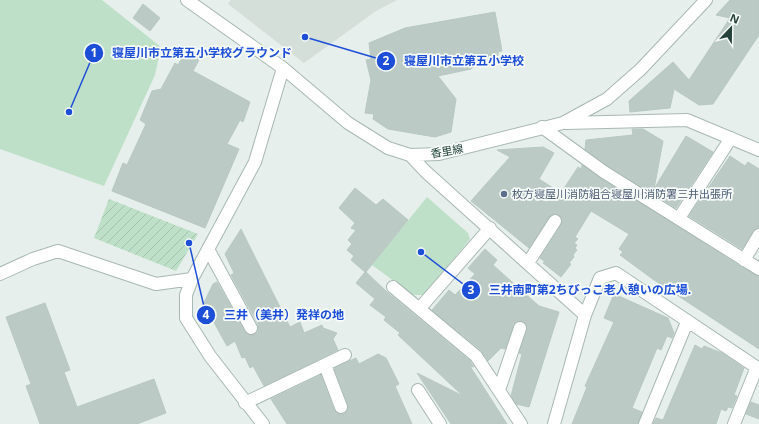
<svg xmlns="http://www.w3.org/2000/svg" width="759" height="424" viewBox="0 0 759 424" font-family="'Open Sans','Noto Sans JP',sans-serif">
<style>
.built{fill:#d4dfda}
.green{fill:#bfe0c8}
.garden{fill:url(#garden-furrows)}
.building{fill:#bbcac4;stroke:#b8c9c2}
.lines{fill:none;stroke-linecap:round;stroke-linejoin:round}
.minor-casing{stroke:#a8b8b2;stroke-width:14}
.minor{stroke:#fff;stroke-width:12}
.service-dot{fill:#5c6f8a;stroke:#f7fbf9;stroke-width:1.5}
.labels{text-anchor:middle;stroke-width:3.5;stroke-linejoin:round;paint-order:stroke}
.street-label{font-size:11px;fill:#24423a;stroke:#f7fbf9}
.service-label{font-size:11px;fill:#4e5e75;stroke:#f7fbf9;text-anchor:start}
.leader{fill:none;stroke:#1d4ed8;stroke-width:1.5}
.callout-dot{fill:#1d4ed8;stroke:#f7fbf9;stroke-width:1.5}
.mark-label{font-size:12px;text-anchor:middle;font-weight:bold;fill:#fff}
.callout-label{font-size:12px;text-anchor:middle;font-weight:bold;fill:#1d4ed8;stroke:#f7fbf9;stroke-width:3.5;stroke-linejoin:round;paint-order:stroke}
</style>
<defs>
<pattern id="garden-furrows" width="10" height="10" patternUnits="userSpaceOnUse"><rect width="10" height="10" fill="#bfe0c8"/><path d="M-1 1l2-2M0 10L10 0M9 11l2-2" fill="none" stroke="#a4c1ad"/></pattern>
</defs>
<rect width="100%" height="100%" fill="#e6efeb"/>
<path class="built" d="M231,0H397L376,11L304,63L228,4Z"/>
<path class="green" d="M0,0H102L161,47L155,75L104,186L0,149Z
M427,197L468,233L470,239L424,295H413L372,265Z"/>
<path class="garden" d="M109,199L198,234L176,271L94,238Z"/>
<path class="building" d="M730,0H759V35L713,104L699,105L674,89L670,108L630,112L629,101L673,62L689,80L730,18L716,15Z
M143,4L160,18L150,31L133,18Z
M495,12L502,51L498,52V56L484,57L471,69L438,76L456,99L451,132L435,137L388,129L373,119L374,114L365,113L371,80L366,60L371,59L369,43L405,28Z
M186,51L200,58L193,71L250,102L243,122L240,120L227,144L239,149L205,228L112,191L123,163L127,165L146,124L140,120L152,91L161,89L175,63L178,65Z
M632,129H643L663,141L654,189L686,136L713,152L676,208L608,166L585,149L586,140L633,135Z
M543,147L554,153L539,179L561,193L578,167L581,169L582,165L740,266L759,276V349L654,280L620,255L623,252L619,249L629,234L591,211L575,237L578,239L574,243L577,245L575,248L577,250L573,255L574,257L569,263L571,264L561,277L543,263L545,262L540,258L561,225L562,218L559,215L555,214L549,217L529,248L471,201L510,157L497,150Z
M730,156L745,166L748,162L759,169V228L753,231L742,249L689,216Z
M355,188L376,205L383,199L408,220L366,272L388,293L470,361L474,367L470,366L507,424H451L417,373L463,396L398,335L400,333L384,320L386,317L370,305L375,299L356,283L365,272L351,260L354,256L347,250L352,244L348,240L356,230L351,228L355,223L339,208Z
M241,229L290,327L300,322L304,333L322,325L323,328L337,333L333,339L338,350L264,386L253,366L250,368L245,357L242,358L235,341L227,346L211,317L208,319L202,307L213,284L217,282L245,332L251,335L258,332V324L231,275L234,273L225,254Z
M485,249L497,260L493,265L539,306L559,312L529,407L516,404L511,396L522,354L519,353L527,330L525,323L519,321L515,323L505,349L501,348L488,361L481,350L432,310L449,290L455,295L475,274L468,268Z
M614,294L668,318L674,333L672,338L667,336L661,350L657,348L632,408L642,412L638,424H572L587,387L585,386L614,322L604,318Z
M45,303L70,370L64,372L77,407L154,379L166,413L137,424H40L26,386L31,384L6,317Z
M695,345L702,349L704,346L722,353L744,368L734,395L737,396L732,408L728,407L726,411L721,409L716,424H653L656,418L663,420Z
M378,354L386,358L399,384L395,386L412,424H287L271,399L321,375L334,410L339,414H344L347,411L348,405L334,368L356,358L359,364Z
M751,402L759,405V419L746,414Z"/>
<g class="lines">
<g class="minor-casing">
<path id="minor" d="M187,0L283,68L348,123L388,148L410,155L439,154L563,123L607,99L641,69L706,0
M566,123L687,120L759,150
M542,127L604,172L759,269
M410,155L426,172L585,315
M679,218L731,138
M208,249L251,328
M744,260L759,235
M528,263L555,221
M0,274L33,259L58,251L156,284L192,279
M393,287L476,356L521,424
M420,308L490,228
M325,365L341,407
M418,390L440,424
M499,390L520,328
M245,403L345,355
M263,424L210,356L186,318V295L192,279L255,162L283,68
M554,424L585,315L600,278L616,273L759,369
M645,424L687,322
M734,424L757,367"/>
</g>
<use href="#minor" class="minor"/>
</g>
<circle class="service-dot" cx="504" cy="194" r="4"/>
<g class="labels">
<g class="street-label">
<text transform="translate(447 151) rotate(-10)" y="4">香里線</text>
</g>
<g class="service-label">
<text x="512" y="198">枚方寝屋川消防組合寝屋川消防署三井出張所</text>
</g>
</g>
<path class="leader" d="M69 112L94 53M305 37L386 61M421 252L471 290M189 243L206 315"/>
<g class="callout-dot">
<circle cx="69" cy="112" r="4"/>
<circle cx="305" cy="37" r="4"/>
<circle cx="421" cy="252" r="4"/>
<circle cx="189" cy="243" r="4"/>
<circle cx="94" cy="53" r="10"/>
<circle cx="386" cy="61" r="10"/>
<circle cx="471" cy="290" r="10"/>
<circle cx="206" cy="315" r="10"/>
</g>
<g class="mark-label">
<text x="94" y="57">1</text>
<text x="386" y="65">2</text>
<text x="471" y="294">3</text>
<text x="206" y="319">4</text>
</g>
<g class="callout-label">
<text x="202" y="57">寝屋川市立第五小学校グラウンド</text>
<text x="464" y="65">寝屋川市立第五小学校</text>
<text x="590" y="294">三井南町第2ちびっこ老人憩いの広場.</text>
<text x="284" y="319">三井（美井）発祥の地</text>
</g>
<g transform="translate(731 28) rotate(22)" stroke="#f7fbf9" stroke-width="3" paint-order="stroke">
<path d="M0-3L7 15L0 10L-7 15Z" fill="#24423a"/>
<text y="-6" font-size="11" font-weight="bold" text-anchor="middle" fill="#24423a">N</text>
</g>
</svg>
